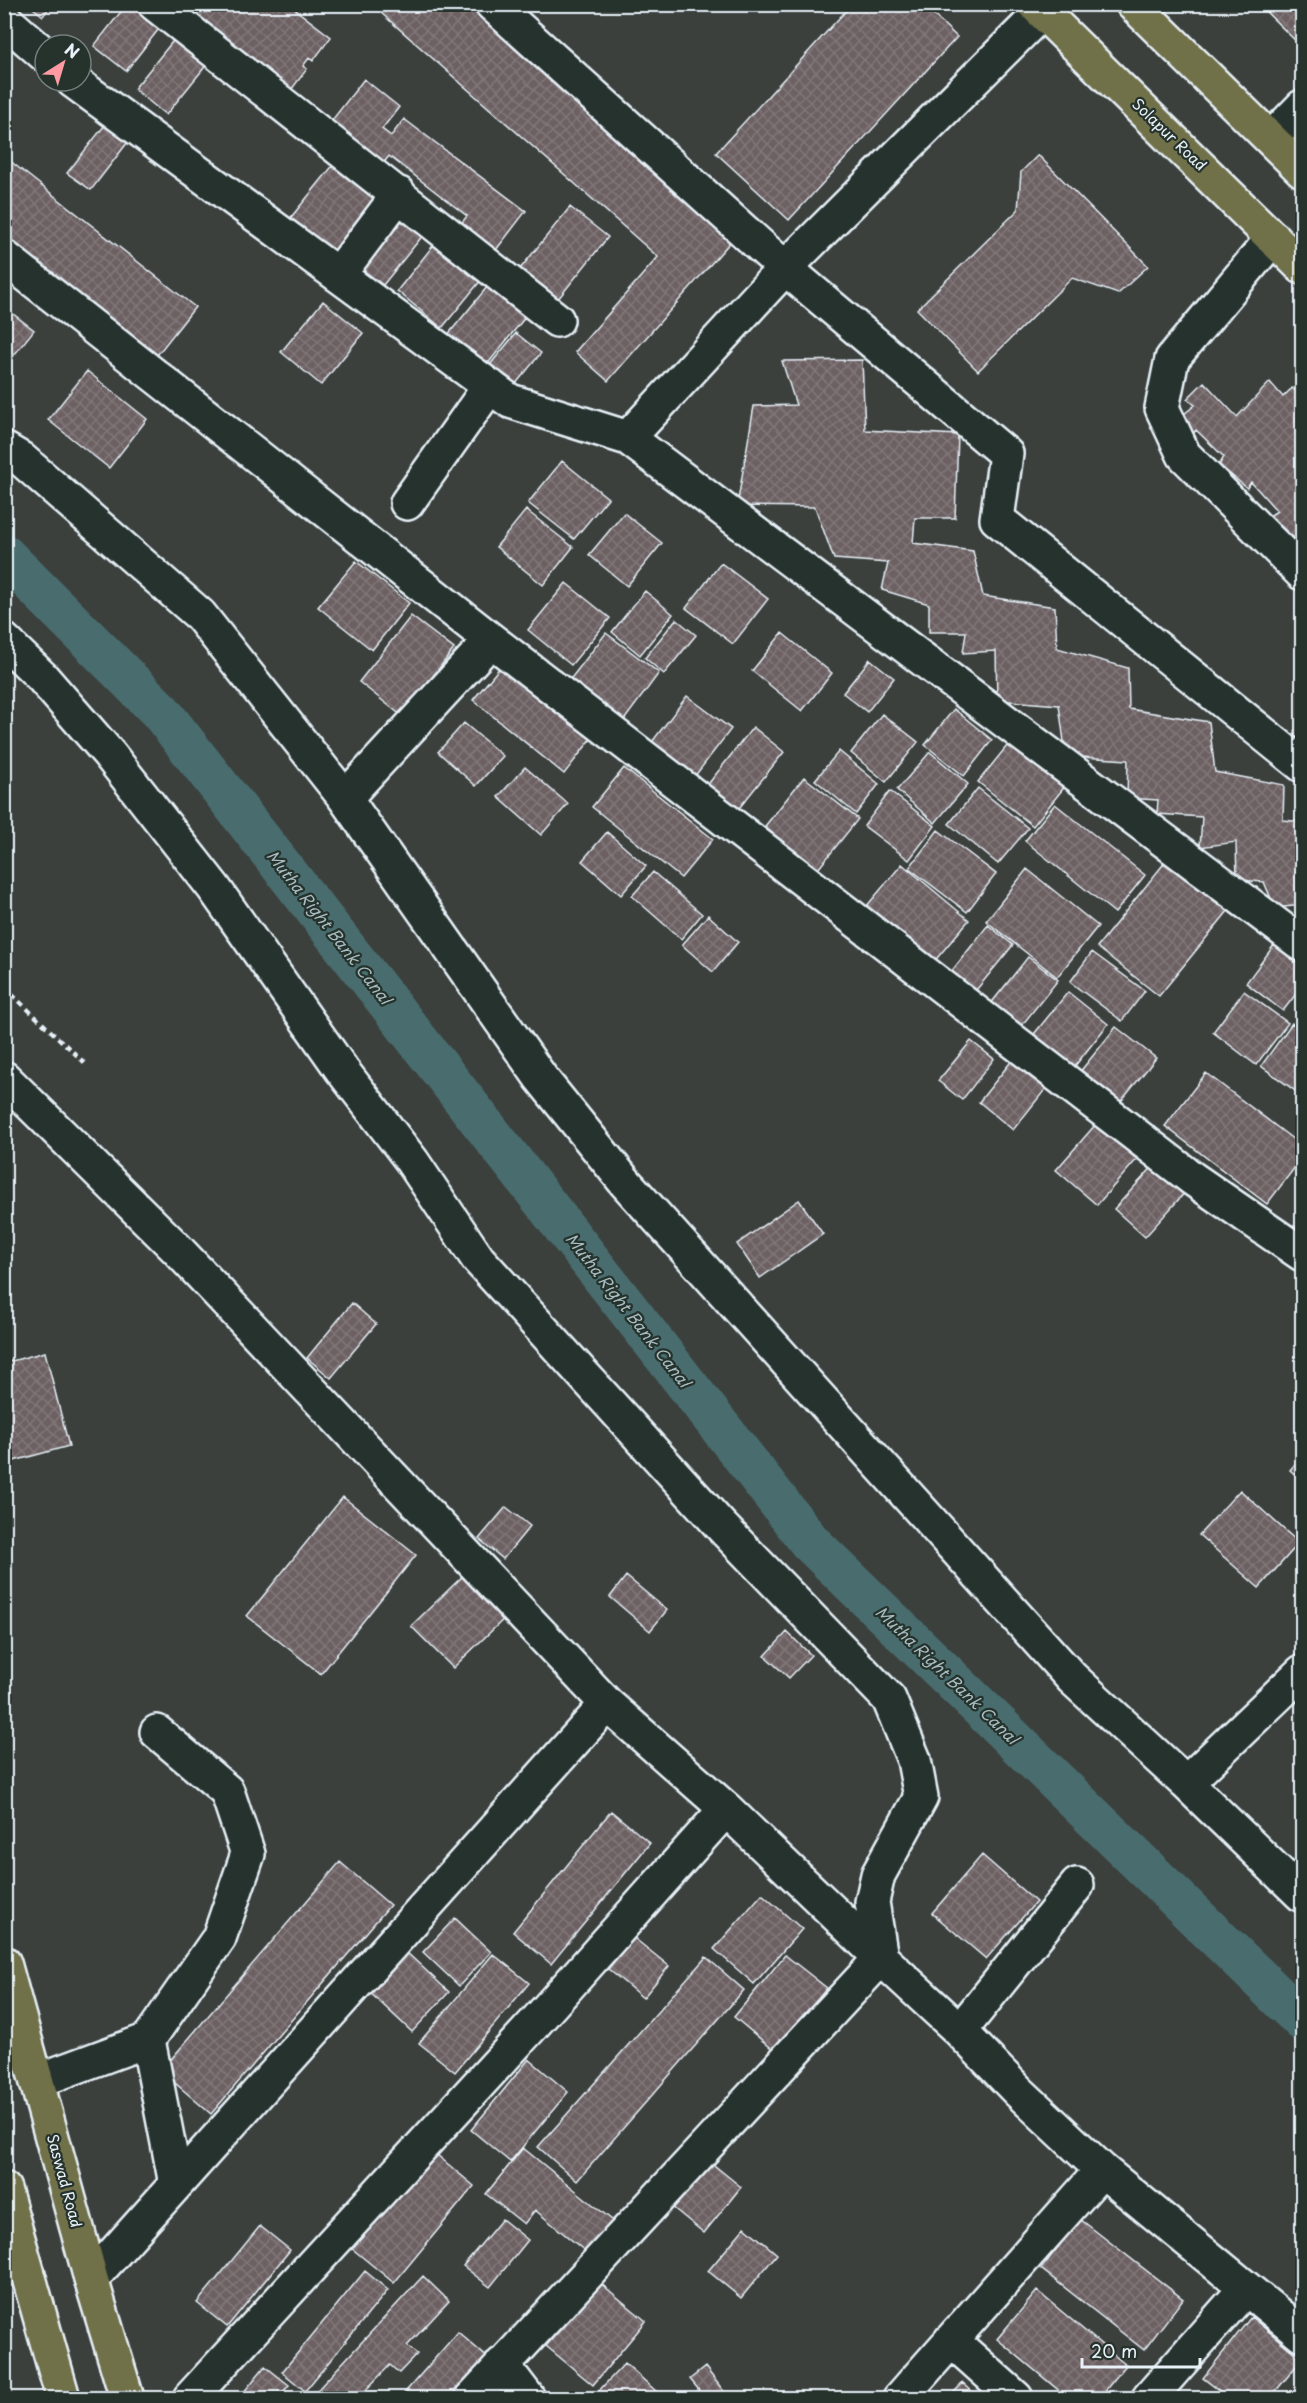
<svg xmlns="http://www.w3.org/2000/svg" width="1307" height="2403" viewBox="0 0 1307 2403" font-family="'Playpen Sans',sans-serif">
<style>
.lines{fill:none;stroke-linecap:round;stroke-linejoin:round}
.canal{stroke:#496d6e;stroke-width:42}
.building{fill:url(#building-cross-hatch);stroke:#e8f1f8;stroke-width:1.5}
.minor-casing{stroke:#e8f1f8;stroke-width:38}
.highway-casing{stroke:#e8f1f8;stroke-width:38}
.path{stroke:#e8f1f8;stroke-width:4;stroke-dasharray:6 4.5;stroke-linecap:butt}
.minor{stroke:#26332d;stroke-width:33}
.highway{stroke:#70704a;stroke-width:33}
.labels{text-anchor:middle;stroke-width:4.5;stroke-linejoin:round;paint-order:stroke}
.street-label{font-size:15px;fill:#e8f1f8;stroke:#26332d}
.water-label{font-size:16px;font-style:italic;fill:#a8bcc1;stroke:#26332d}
</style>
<defs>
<pattern id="building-cross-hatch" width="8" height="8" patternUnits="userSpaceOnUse" patternTransform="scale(1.5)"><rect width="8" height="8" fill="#6c6062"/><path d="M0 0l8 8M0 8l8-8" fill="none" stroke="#817779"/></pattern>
</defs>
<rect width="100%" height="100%" fill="#3b403d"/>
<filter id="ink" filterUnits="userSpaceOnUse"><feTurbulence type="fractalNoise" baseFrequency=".0167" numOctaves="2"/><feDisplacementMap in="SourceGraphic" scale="12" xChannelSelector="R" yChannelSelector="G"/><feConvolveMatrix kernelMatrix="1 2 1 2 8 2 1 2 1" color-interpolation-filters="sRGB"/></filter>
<g filter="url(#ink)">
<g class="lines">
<path class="canal" d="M4,555L161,712L810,1542L1302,2020"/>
</g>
<path class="building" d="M28,4H52L43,16Z
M127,4H145L165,21L126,71L94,46Z
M172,4H288L331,37L313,61L309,58L303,66L307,69L288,94Z
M371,4H465L732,240L608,381L575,352L658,257Z
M852,4H922L957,37L789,220L716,153Z
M1258,4H1302V47Z
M180,32L212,58L166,115L134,89Z
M364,79L399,107L382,129L391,136L404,119L526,211L489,259L454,233L467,216L389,156L379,169L326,128Z
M112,116L134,134L91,190L67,173Z
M1038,155L1148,266L1118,294L1072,278L978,371L917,309L1018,210L1021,172Z
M5,157L195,307L154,359L4,241Z
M339,158L389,198L338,260L288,221Z
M404,202L432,224L383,285L355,264Z
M570,207L608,237L554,304L516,274Z
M440,237L486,274L442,328L397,291Z
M492,281L530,311L486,366L447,336Z
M323,301L363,333L321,385L281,352Z
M4,307L34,330L11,359L4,354Z
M516,333L541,353L514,386L489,366Z
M862,360L865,430L958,435L955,518H915L913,543L973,551L983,596L1055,607L1057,648L1128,668L1129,709L1209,722L1215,772L1284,785L1283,820L1302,822V905L1275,908L1264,882L1237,880L1236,842L1200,847L1202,817L1157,814L1158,800L1127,798L1128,760L1066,756L1059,705L997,700L996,651L963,653L966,632H929V604L882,590L888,563L834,559L815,507L737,506L754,406L796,405L782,361Z
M87,371L147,419L109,468L48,420Z
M1204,382L1237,417L1270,382L1283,397L1292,388L1302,397V542L1300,543L1269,516L1277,511L1251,482L1247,488L1219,465L1224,457L1196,430L1192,435L1178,419L1195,405L1187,399Z
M562,461L608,498L574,539L528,503Z
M526,510L573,547L543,585L496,547Z
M624,513L662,543L627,586L589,555Z
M356,561L409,603L372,650L318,607Z
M721,563L768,599L733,644L686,608Z
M566,583L610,618L571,665L528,630Z
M645,591L673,614L640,655L612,632Z
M411,616L454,649L402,716L359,682Z
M676,619L696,635L664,674L645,658Z
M606,633L659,673L619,727L565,686Z
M782,633L832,673L802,711L752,671Z
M870,659L894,678L867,712L843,693Z
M501,666L591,739L564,774L473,700Z
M687,696L731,729L688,785L645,751Z
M954,709L992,740L964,776L925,745Z
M882,714L918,742L886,782L851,753Z
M464,723L503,756L476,786L438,752Z
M753,727L784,752L732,817L702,792Z
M1011,741L1066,785L1033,826L978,782Z
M839,751L879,784L856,814L815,780Z
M930,752L968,784L935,823L897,790Z
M525,767L568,804L541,835L498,797Z
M624,768L713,839L681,878L592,807Z
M804,777L858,819L811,878L758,835Z
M978,788L1028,828L998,864L949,824Z
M890,791L935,826L909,860L864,826Z
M1055,804L1145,875L1115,913L1025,841Z
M938,830L996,874L967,912L909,868Z
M607,832L646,866L621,895L582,861Z
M1166,861L1228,911L1159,996L1097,947Z
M902,864L969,920L927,970L861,913Z
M1027,869L1098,926L1057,977L986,921Z
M653,872L702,914L681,939L632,896Z
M708,915L738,942L713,972L682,945Z
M988,925L1013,945L968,1000L944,981Z
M1274,945L1302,967V986L1283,1011L1246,983Z
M1092,952L1145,991L1122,1021L1070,982Z
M1028,957L1058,980L1014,1035L985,1011Z
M1244,991L1288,1023L1256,1065L1213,1032Z
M1068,992L1108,1024L1067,1076L1026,1044Z
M1292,1023L1302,1031V1092L1301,1095L1261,1066Z
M1116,1027L1156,1058L1114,1110L1075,1078Z
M971,1041L994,1059L962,1100L938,1081Z
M1013,1059L1048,1086L1013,1130L979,1102Z
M1206,1073L1302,1146V1158L1267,1204L1165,1126Z
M1096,1124L1137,1159L1097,1205L1056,1170Z
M1157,1162L1188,1189L1145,1237L1114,1209Z
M799,1200L823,1234L760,1278L737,1244Z
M352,1303L376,1324L331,1378L307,1358Z
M45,1352L69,1446L10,1462L4,1441V1363Z
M1302,1456V1481L1290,1470Z
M1240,1490L1299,1543L1259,1588L1199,1535Z
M343,1497L416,1555L321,1674L247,1616Z
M506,1507L530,1526L503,1559L479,1539Z
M469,1570L510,1613L453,1668L411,1626Z
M626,1576L667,1610L650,1631L610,1597Z
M787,1632L811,1655L789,1678L765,1656Z
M611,1811L650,1843L551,1964L513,1932Z
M982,1855L1036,1902L986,1959L932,1913Z
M340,1862L390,1905L211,2114L161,2071Z
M762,1894L802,1929L754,1984L714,1949Z
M455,1918L491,1952L459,1986L423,1952Z
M634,1938L669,1966L643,1998L608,1969Z
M403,1949L449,1992L412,2032L366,1989Z
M493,1954L529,1983L455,2072L419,2043Z
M785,1955L827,1988L775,2051L734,2017Z
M706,1957L744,1990L577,2181L538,2147Z
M529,2059L568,2092L510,2162L471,2130Z
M523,2148L617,2224L591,2256L535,2210L524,2224L486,2194Z
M430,2149L474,2186L394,2283L350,2247Z
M704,2157L741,2187L704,2233L666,2202Z
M502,2219L528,2240L490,2287L463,2266Z
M1080,2219L1183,2299L1144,2350L1041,2269Z
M260,2226L290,2250L227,2327L197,2303Z
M745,2227L777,2254L741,2298L708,2271Z
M365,2271L388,2290L305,2391L282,2372Z
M423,2276L449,2301L407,2346L417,2354L399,2373L390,2365L358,2398H310Z
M599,2282L646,2321L593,2385L546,2346Z
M1037,2291L1126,2365L1099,2398H1068L997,2339Z
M1251,2317L1302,2359L1270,2398H1229L1203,2378Z
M458,2332L489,2359L453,2398H400Z
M625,2363L658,2393L653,2398H592Z
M265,2366L289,2385L278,2398H239Z
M705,2367L729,2398H687L699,2390L690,2379Z
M963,2383L979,2398H948Z"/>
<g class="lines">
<g class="minor-casing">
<path id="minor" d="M155,4L557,320
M492,4L785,268L1006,454L997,519L1302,765
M4,19L45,55
M73,81L510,401L628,438L1302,944
M1271,139L1302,107
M1273,238L1172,359L1162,408L1184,455L1302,573
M4,257L491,640L1193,1179L1302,1254
M338,275L399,194
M628,438L785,268L1042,12
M4,449L21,459L200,615L345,798L541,1078L625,1182L1072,1678L1186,1783L1302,1895
M407,503L490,386
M4,640L42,677L109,754L214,888L342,1070L412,1161L478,1259L722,1527L889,1699L914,1760L921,1797L878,1875L872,1902L881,1958L472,2398
M345,798L491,640
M4,1078L176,1248L607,1704L726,1809L881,1958L960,2031L1018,2091L1102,2170L1302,2334
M1186,1783L1302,1672
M960,2031L1077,1885
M148,2040L176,2184
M37,2081L148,2040L219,1938L248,1854L227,1791L157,1732
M91,2279L607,1704
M951,2340L1016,2398
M502,2364L528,2398
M190,2398L533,2025L726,1809
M900,2398L1102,2170
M1149,2398L1246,2288"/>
</g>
<g class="highway-casing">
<path id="highway" d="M1034,4L1302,267
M1133,4L1302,170
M4,1963L91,2279L127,2398
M4,2189L63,2398"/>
</g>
<path class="path" d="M4,987L87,1065"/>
<use href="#minor" class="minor"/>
<use href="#highway" class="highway"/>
</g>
</g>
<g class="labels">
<g class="street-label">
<text transform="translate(1169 135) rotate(44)" y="5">Solapur Road</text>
<text transform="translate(64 2181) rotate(75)" y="5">Saswad Road</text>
</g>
<g class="water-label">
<text transform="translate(329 927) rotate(52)" y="6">Mutha Right Bank Canal</text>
<text transform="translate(628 1310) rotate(52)" y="6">Mutha Right Bank Canal</text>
<text transform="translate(947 1675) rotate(44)" y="6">Mutha Right Bank Canal</text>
</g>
</g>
<rect width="1307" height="2403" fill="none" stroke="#26332d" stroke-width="24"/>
<rect x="12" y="12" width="1283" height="2379" fill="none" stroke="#e8f1f8" stroke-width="2" filter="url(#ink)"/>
<g transform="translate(63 63) rotate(37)"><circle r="28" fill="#26332d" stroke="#747f7e" stroke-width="1.5"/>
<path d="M0-4.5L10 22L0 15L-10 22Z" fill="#ff9aa2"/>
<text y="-9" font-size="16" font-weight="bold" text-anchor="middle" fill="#e8f1f8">N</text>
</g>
<path d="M1082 2358v9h118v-9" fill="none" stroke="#e8f1f8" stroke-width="3"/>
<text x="1091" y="2358" font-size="18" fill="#e8f1f8" stroke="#26332d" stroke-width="4.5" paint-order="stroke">20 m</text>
</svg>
